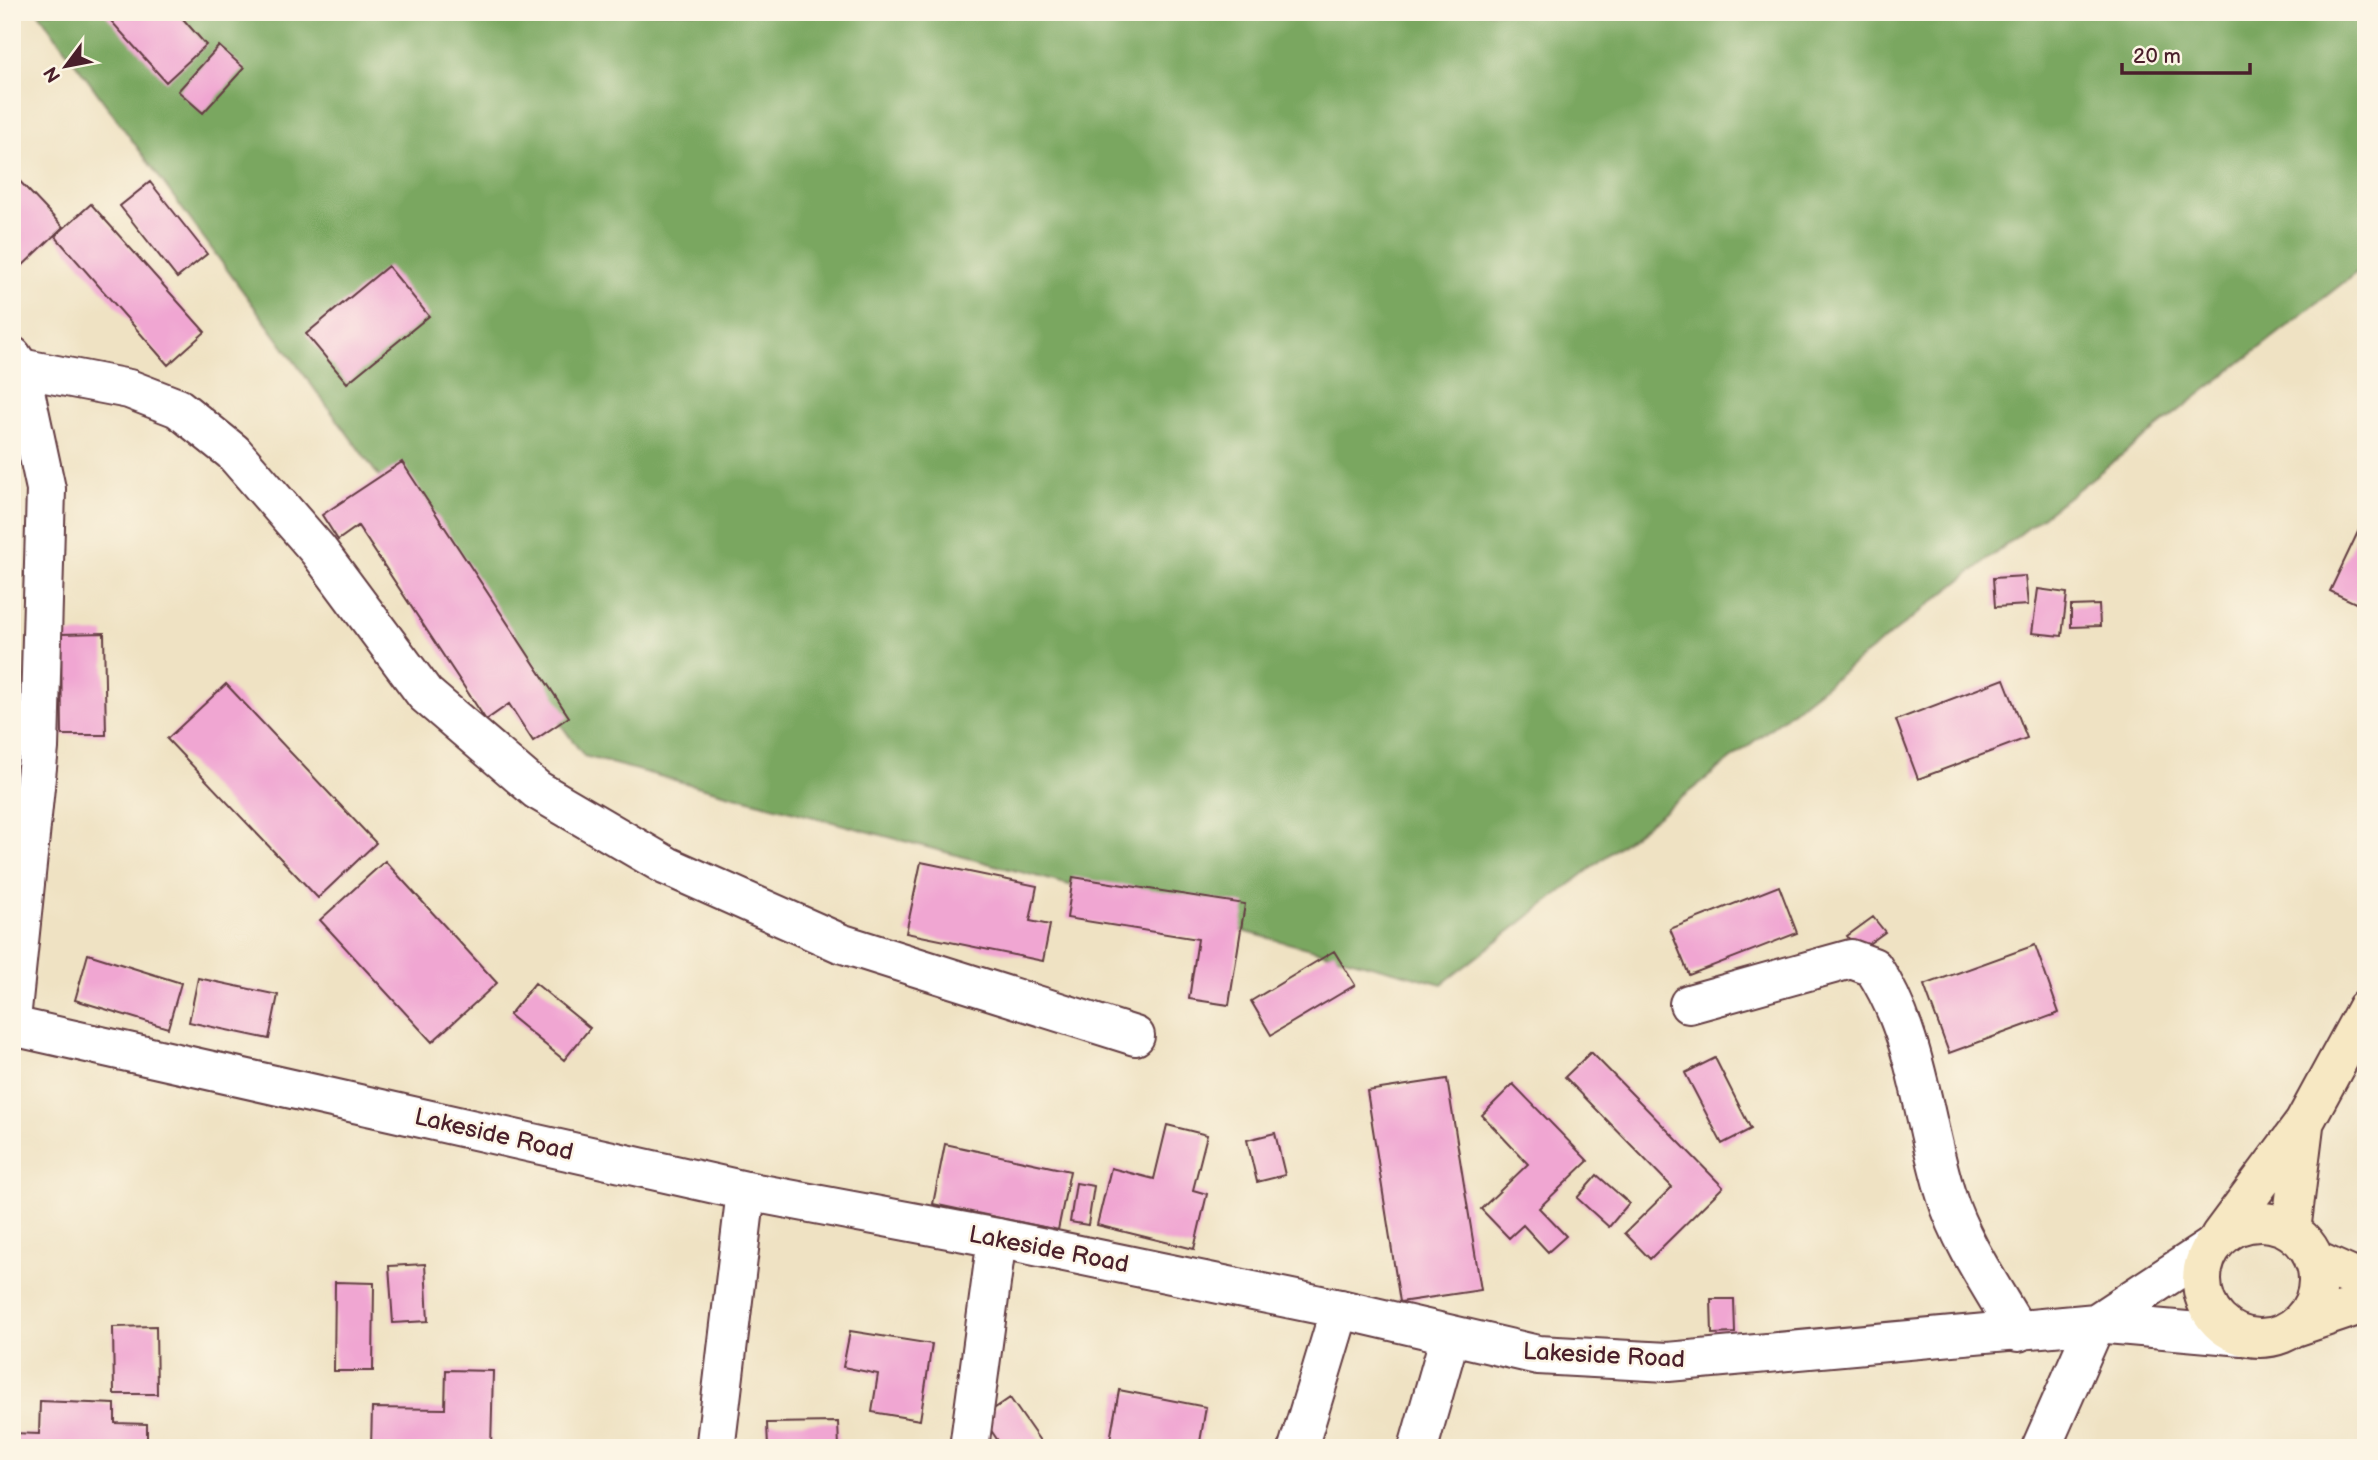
<svg xmlns="http://www.w3.org/2000/svg" width="2378" height="1460" viewBox="0 0 2378 1460" font-family="'Balsamiq Sans',sans-serif">
<style>
.forest{fill:#7aa760;stroke:#626346;stroke-width:2}
.building{fill:#f0a6d2}
.lines{fill:none;stroke-linecap:round;stroke-linejoin:round}
.minor-casing{stroke:#633c42;stroke-width:42}
.tertiary-casing{stroke:#633c42;stroke-width:42}
.secondary-casing{stroke:#633c42;stroke-width:42}
.minor{stroke:#fff;stroke-width:38}
.tertiary{stroke:#fff;stroke-width:38}
.secondary{stroke:#f7e8c3;stroke-width:38}
.labels{text-anchor:middle;stroke-width:5;stroke-linejoin:round;paint-order:stroke}
.street-label{font-size:24px;fill:#4a1f2b;stroke:#fcf5e5}
</style>
<rect width="100%" height="100%" fill="#fcf5e5"/>
<filter id="ink" filterUnits="userSpaceOnUse"><feTurbulence type="fractalNoise" baseFrequency=".0143" numOctaves="2"/><feDisplacementMap in="SourceGraphic" scale="14" xChannelSelector="R" yChannelSelector="G"/><feConvolveMatrix kernelMatrix="1 2 1 2 8 2 1 2 1" color-interpolation-filters="sRGB"/></filter>
<filter id="wash" filterUnits="userSpaceOnUse"><feTurbulence type="fractalNoise" baseFrequency=".00686" numOctaves="4" result="noise"/><feDisplacementMap in="SourceGraphic" scale="28" xChannelSelector="R" yChannelSelector="G"/><feGaussianBlur stdDeviation="1.57" result="paint"/><feColorMatrix in="noise" values="0 0 0 0 0 0 0 0 0 0 0 0 0 0 0 0 0 1.4 0 .05"/><feComposite in="paint" operator="in"/></filter>
<g filter="url(#wash)">
<rect width="100%" height="100%" fill="#efe2c3"/>
<path class="forest" d="M38,12H2366V265L1442,984L584,756Z"/>
<g id="blocks">
<path class="building" d="M103,12H177L206,45L166,82Z
M219,46L244,68L203,113L178,91Z
M12,173L63,227L20,268L12,260Z
M150,182L207,254L177,278L120,206Z
M91,204L205,332L168,365L55,236Z
M388,266L429,316L347,383L306,334Z
M402,462L569,717L533,741L509,704L486,720L358,526L338,540L322,515Z
M2366,515V608L2330,591Z
M2025,576L2028,605L1995,607L1993,578Z
M2038,589L2067,593L2062,636L2032,633Z
M2099,605L2100,626L2071,627V606Z
M104,633L106,735H62L61,634Z
M2004,679L2027,738L1918,779L1896,720Z
M226,684L376,843L318,898L167,739Z
M385,861L497,983L432,1042L320,920Z
M921,862L1037,886L1030,921L1050,925L1043,961L906,933Z
M1073,877L1245,904L1229,1005L1189,999L1198,939L1067,918Z
M1779,886L1797,933L1689,975L1670,929Z
M1873,917L1885,932L1859,951L1847,936Z
M2035,945L2059,1013L1949,1053L1924,985Z
M1334,951L1355,985L1271,1035L1251,1001Z
M88,954L181,983L168,1028L75,1000Z
M198,978L278,995L269,1039L189,1022Z
M535,983L590,1028L564,1060L509,1015Z
M1591,1052L1723,1187L1650,1259L1625,1233L1672,1187L1565,1077Z
M1715,1058L1751,1129L1722,1144L1685,1073Z
M1447,1079L1481,1290L1400,1302L1367,1091Z
M1513,1084L1588,1161L1539,1208L1566,1236L1548,1252L1523,1225L1509,1238L1481,1209L1528,1164L1482,1115Z
M1167,1125L1207,1135L1193,1190L1207,1194L1194,1249L1097,1225L1111,1168L1154,1179Z
M1275,1133L1285,1175L1257,1182L1247,1140Z
M945,1144L1070,1171L1058,1230L933,1204Z
M1597,1175L1629,1203L1609,1227L1577,1198Z
M1076,1183L1094,1186L1088,1225L1070,1222Z
M425,1264L428,1321L393,1323L389,1266Z
M335,1282L374,1283L373,1371H334Z
M1711,1299H1734L1735,1333L1712,1334Z
M156,1326L157,1394H114L113,1327Z
M850,1331L932,1344L920,1420L872,1412L878,1374L843,1367Z
M446,1370L493,1371L491,1448H371L372,1408L445,1409Z
M1119,1390L1206,1407L1199,1448H1151L1110,1440Z
M1010,1398L1045,1448H1003L982,1417Z
M40,1401L115,1404V1423L147,1424V1448H12V1433L39,1434Z
M2362,1421L2366,1422V1448H2360Z
M838,1422L839,1448H768L767,1423Z"/>
</g>
</g>
<g filter="url(#ink)">
<use href="#blocks" fill-opacity="0" stroke="#633c42" stroke-width="2"/>
<g class="lines">
<g class="minor-casing">
<path id="minor" d="M20,368L129,389L178,408L233,452L318,550L425,694L537,790L667,866L840,943L1135,1036
M1689,1004L1851,959L1873,967C1918,1035 1922,1118 1946,1195C1961,1243 1993,1289 2018,1332
M716,1442L746,1191
M969,1448L997,1238
M1298,1448L1340,1309
M1418,1448L1450,1336
M2041,1448L2096,1323"/>
</g>
<g class="tertiary-casing">
<path id="tertiary" d="M12,356L20,368L46,489L39,748L12,1010
M12,1026L746,1191L997,1238L1340,1309L1538,1355L1668,1362L2096,1323L2243,1336
M2096,1323L2210,1248"/>
</g>
<g class="secondary-casing">
<path id="secondary" d="M2202 1280a58 58 0 1 1 116 0a58 58 0 1 1-116 0Z
M2291,1231L2304,1126
M2220,1236L2304,1123L2366,1009
M2314,1260L2366,1283
M2295,1327L2366,1303"/>
</g>
<use href="#minor" class="minor"/>
<use href="#tertiary" class="tertiary"/>
<use href="#secondary" class="secondary"/>
</g>
</g>
<g class="labels">
<g class="street-label">
<text transform="translate(494 1134) rotate(13)" y="8">Lakeside Road</text>
<text transform="translate(1049 1249) rotate(11)" y="8">Lakeside Road</text>
<text transform="translate(1604 1355) rotate(3)" y="8">Lakeside Road</text>
</g>
</g>
<rect width="2378" height="1460" fill="none" stroke="#fcf5e5" stroke-width="42"/>
<g transform="translate(66 66) rotate(238)" stroke="#fcf5e5" stroke-width="5" paint-order="stroke">
<path d="M0-5L12 26L0 18L-12 26Z" fill="#4a1f2b"/>
<text y="-10" font-size="19" font-weight="bold" text-anchor="middle" fill="#4a1f2b">N</text>
</g>
<path d="M2122 63v10h128v-10" fill="none" stroke="#4a1f2b" stroke-width="3.5"/>
<text x="2133" y="63" font-size="21" fill="#4a1f2b" stroke="#fcf5e5" stroke-width="5" paint-order="stroke">20 m</text>
</svg>
